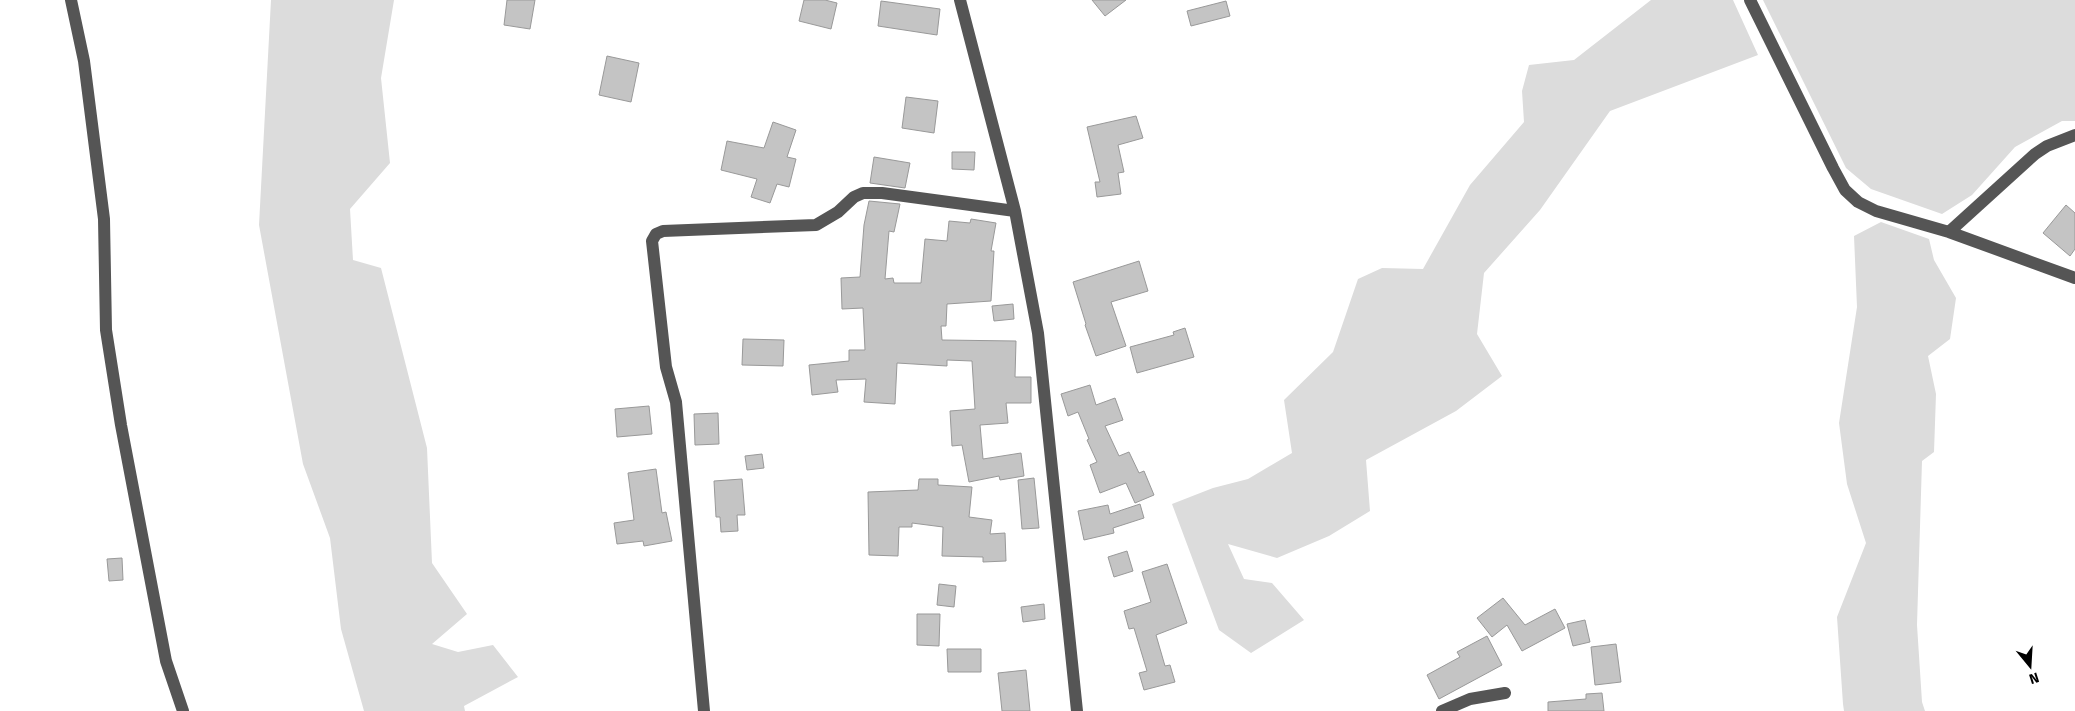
<svg xmlns="http://www.w3.org/2000/svg" width="2075" height="711" viewBox="0 0 2075 711" font-family="'Fira Sans',sans-serif">
<style>
.green{fill:#dcdcdc}
.building{fill:#c4c4c4;stroke:#999}
.lines{fill:none;stroke-linecap:round;stroke-linejoin:round}
.minor{stroke:#555;stroke-width:12}
</style>
<rect width="100%" height="100%" fill="#fff"/>
<path class="green" d="M271,0H394L381,78L390,163L350,209L353,260L381,268L427,448L432,563L467,614L432,644L458,652L493,645L518,677L464,706L465,711H364L341,629L330,538L303,464L259,225Z
M1651,0H1733L1758,55L1610,111L1540,210L1484,273L1477,334L1502,376L1456,411L1366,460L1370,511L1329,536L1277,558L1228,544L1244,579L1272,583L1304,620L1251,653L1219,630L1172,504L1213,488L1248,479L1292,453L1284,400L1333,352L1358,279L1382,268L1423,269L1470,185L1524,122L1522,91L1529,65L1574,60Z
M1763,0H2075V121H2062L2015,147L1972,195L1942,214L1871,189L1846,168Z
M1881,222L1929,239L1934,260L1956,298L1950,339L1928,356L1936,394L1934,452L1922,461L1917,625L1922,702L1925,711H1844L1843,704L1837,617L1866,543L1847,484L1839,423L1857,307L1854,236Z"/>
<path class="building" d="M507,0H535L530,29L504,25Z
M804,0H825L837,3L831,29L799,21Z
M1092,0H1126L1105,16Z
M881,1L940,9L937,35L878,26Z
M1226,1L1230,16L1191,26L1187,11Z
M607,56L639,63L631,102L599,95Z
M906,97L938,101L934,133L902,128Z
M1136,116L1143,138L1118,145L1124,172L1118,173L1121,194L1097,197L1095,182H1100L1087,127Z
M773,122L796,130L787,157L796,159L789,187L777,184L770,203L751,197L757,179L721,170L727,141L764,148Z
M952,152H975L974,170L952,169Z
M874,157L910,163L905,188L870,183Z
M869,201L900,204L894,232L889,231L885,279L893,278L894,283H921L925,239L947,241L949,221L970,223L971,219L996,223L991,251H994L991,301L947,304L946,326H941L942,340L1016,341L1015,377H1031V403H1006L1008,423L980,425L983,459L1021,453L1024,476L1000,480L999,476L969,482L962,445L952,446L950,411L975,409L972,361L947,360V366L897,363L895,404L864,402L866,379L836,380L838,392L812,395L809,365L849,361V350H865L863,308L842,309L841,278L860,277L864,225Z
M2066,205L2075,213V249L2070,256L2043,233Z
M1139,261L1148,291L1111,302L1126,346L1096,356L1085,325L1086,324L1073,282Z
M1013,304L1014,319L994,321L992,306Z
M1185,328L1194,357L1137,373L1130,347L1174,335L1173,332Z
M743,339L784,340L783,366L742,365Z
M1090,385L1096,405L1115,398L1123,420L1105,426L1119,456L1129,452L1139,473L1144,471L1154,495L1135,503L1126,483L1100,493L1090,465L1097,462L1087,440L1089,439L1078,412L1068,416L1061,394Z
M649,406L652,434L617,437L615,409Z
M718,413L719,444L695,445L694,414Z
M762,454L764,468L747,470L745,456Z
M656,469L662,513L666,512L672,541L644,546L643,541L617,544L614,523L634,520L628,473Z
M1034,478L1039,528L1022,529L1018,480Z
M742,479L745,515H737L738,531L721,532L720,517H716L714,481Z
M919,479H938V485L972,487L969,517L992,520L990,534L1005,533L1006,561L983,562V557L942,556L943,527L912,523V527H899L898,556L869,555L868,492L918,490Z
M1140,504L1144,518L1113,528L1114,533L1084,540L1078,511L1108,505L1110,514Z
M1127,551L1133,571L1114,577L1108,557Z
M122,558L123,580L109,581L107,559Z
M1167,564L1187,623L1156,635L1165,666L1170,665L1175,682L1144,690L1139,673L1147,671L1134,628L1129,629L1124,611L1151,602L1142,572Z
M939,584L956,586L954,607L937,605Z
M1503,598L1525,625L1555,609L1565,628L1522,651L1507,625L1492,637L1477,618Z
M1044,604L1045,619L1023,622L1021,607Z
M917,614H940L939,646L917,645Z
M1585,620L1590,642L1573,646L1567,624Z
M1487,636L1502,665L1439,699L1427,675L1460,657L1457,652Z
M1616,644L1621,682L1595,685L1591,647Z
M947,649H981V672H948Z
M1026,670L1030,711H1002L998,673Z
M1602,693L1604,711H1548V702L1586,699V694Z"/>
<g class="lines">
<path class="minor" d="M71,0L84,61L104,219L106,330L121,425L166,661L183,711
M960,0L1015,211L1038,333L1077,711
M1750,0L1833,168L1845,190L1858,202L1876,211L1949,232L2075,278
M1949,232L2035,154L2047,146L2075,135
M704,711L676,402L666,367L652,241L656,234L663,231L816,225L838,212L854,197L863,193H882L1015,211
M1442,711L1470,699L1505,693"/>
</g>
<g transform="translate(2030 666) rotate(162)" stroke="#ffffff" stroke-width="4" paint-order="stroke">
<path d="M0-4L9 19L0 12L-9 19Z" fill="#000000"/>
<text y="-8" font-size="14" font-weight="bold" text-anchor="middle" fill="#000000">N</text>
</g>
</svg>
